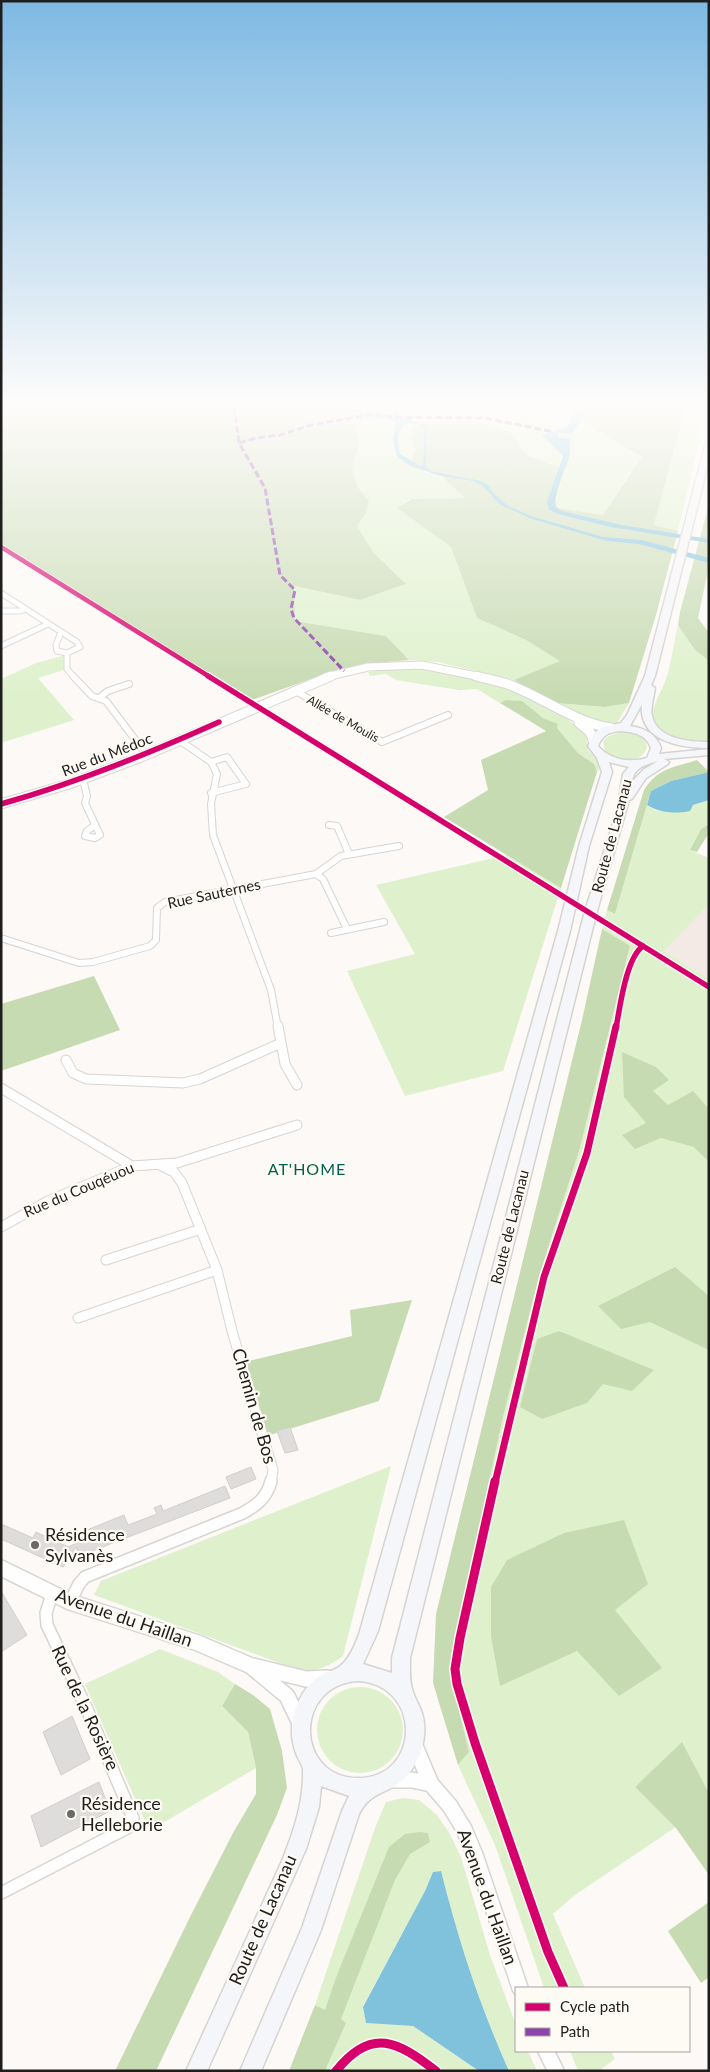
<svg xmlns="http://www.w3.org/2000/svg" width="710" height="2072" viewBox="0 0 710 2072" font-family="Lato,sans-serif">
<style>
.commercial{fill:#f3eae6}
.green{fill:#def1cc}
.forest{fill:#c7dbb2}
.water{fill:#80c1db;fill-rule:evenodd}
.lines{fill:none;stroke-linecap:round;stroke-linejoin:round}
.stream{stroke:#80c1db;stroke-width:2}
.building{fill:#dfdddc;stroke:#d1cecd}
.minor-far3-casing{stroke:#d7d5d2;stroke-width:7}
.minor-far2-casing{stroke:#d7d5d2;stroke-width:8}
.minor-far1-casing{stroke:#d7d5d2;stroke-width:11}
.minor-casing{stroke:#d7d5d2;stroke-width:14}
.tertiary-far2-casing{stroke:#d7d5d2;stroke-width:9}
.tertiary-far1-casing{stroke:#d7d5d2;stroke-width:11}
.tertiary-casing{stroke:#d7d5d2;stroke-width:18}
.primary-casing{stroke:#d6d4d3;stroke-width:3}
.minor-far3{stroke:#fffefe;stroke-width:5}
.minor-far2{stroke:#fffefe;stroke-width:6}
.minor-far1{stroke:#fffefe;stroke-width:9}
.minor{stroke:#fffefe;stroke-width:11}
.tertiary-far2{stroke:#fffefe;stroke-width:7}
.tertiary-far1{stroke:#fffefe;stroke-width:9}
.tertiary{stroke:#fffefe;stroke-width:15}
.primary{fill:#f5f6f9;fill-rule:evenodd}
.quiet{stroke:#8e44ad;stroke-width:3;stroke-dasharray:7 3;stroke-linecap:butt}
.cycleway-far3-casing{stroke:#fefaf4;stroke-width:6}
.cycleway-far2-casing{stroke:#fefaf4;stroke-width:8}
.cycleway-far1-casing{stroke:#fefaf4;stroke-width:10}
.cycleway-casing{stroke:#fefaf4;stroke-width:12}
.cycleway-far3{stroke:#d6006c;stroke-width:4.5}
.cycleway-far2{stroke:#d6006c;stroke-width:5.5}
.cycleway-far1{stroke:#d6006c;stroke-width:7}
.cycleway{stroke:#d6006c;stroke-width:9}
.poi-dot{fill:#6c6b68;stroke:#fefaf4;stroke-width:2}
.labels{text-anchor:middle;stroke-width:4.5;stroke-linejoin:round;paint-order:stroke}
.far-street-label{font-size:12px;fill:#1f1e1c;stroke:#fefaf4}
.street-label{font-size:15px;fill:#1f1e1c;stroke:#fefaf4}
.neighbourhood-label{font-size:16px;letter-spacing:1px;fill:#005e50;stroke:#fefaf4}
.near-street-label{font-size:18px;fill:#1f1e1c;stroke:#fefaf4}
.near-poi-label{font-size:18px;fill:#1f1e1c;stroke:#fefaf4;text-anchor:start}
</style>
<rect width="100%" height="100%" fill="#fcf9f6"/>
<path class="commercial" d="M709,905V979L664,951Z"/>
<path class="green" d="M391,406H568V413L573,415L567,427L542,435L562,455L559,468L527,455L510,432L479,421L413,422L411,438L416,449L413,461L426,473L441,476L465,498L412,499L397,508L451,547L477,618L526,640L561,661L514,680L437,662L409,660L386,636L295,621L293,586L359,600L406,584L373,552L357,526L366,513L369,501L357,486L352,467L359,447L356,428L360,422L393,418Z
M686,406H707L678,531L654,526Z
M581,420L642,457L603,515L557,508L555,506L564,470L569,461L571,439L558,437L559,433L572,434Z
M678,625L695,650L709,661V742C692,742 650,738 653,714C654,702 661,692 665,682C671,666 674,642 678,625Z
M65,655L64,670L38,678L74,720L1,743V679L36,663Z
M408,668C472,672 536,692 586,733L588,750L599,762L600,768L597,772L594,764L578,753L557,728L558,724C553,722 547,720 543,718C527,708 521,695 500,703L477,689L459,690L396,680L386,674L370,676L368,672Z
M555,703L605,707L629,703L617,723L606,726Z
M626,732C636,734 646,737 647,747C642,766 616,760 605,751L603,742C608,734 617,733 626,732Z
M709,800V824L701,829L690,850L709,858V905L664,951L709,979V1793L682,1743L635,1787L676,1827L575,1895L553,1914L585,1988H544L495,1845L458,1765L469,1752L449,1668L503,1417L540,1273L580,1148L630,947L602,929L607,910L615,914L647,805L657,811L693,805Z
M507,855L561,888L503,1071L405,1096L347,971L415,954L376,885Z
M391,1466L343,1656C320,1672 312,1673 285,1665L94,1595L101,1581Z
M160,1649L218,1672L235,1684L222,1706L248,1732L256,1768L149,1831L85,1684Z
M317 1730a43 43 0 1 1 86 0a43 43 0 1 1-86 0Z
M403,1798L419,1800L437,1815L450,1834L461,1857L490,1955L516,2025V2051H528L537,2071H509C479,2004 459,1942 441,1871L433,1872L425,1891L363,2006L366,2023L413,2026L479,2071H325L346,2023L315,2005L375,1828L386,1802Z
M570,2051H611L615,2059L599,2071H578Z"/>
<path class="forest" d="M1,406H391L393,418L360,422L356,428L359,446L352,467L357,486L369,501L366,513L357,526L373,552L406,584L360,600L294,586L295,621L386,636L409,660L367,664L336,670L252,700L42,572L1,545Z
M568,406H686L654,525L678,531L656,615L629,703L605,707L555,703L514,680L560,661L526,640L477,618L451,547L397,508L412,499L465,498L441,476L410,466L416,449L411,438L413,422L479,421L510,432L527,455L564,470L555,501L557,508L603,515L642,457L568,413Z
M709,504V566L698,618L709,633V661L695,650L678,625L680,612Z
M506,700L522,701L543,718L558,724L557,728L578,753L594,764L597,772L561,888L444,817L488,790L481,760L546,731L500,703Z
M697,760L709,772L671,781L651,791L615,914L607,910L644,790C659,767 673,768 697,760Z
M709,824V833L697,852L690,850L701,829Z
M602,929L630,946L580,1148L540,1273L503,1417L449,1668L469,1752L458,1765L433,1683L436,1614L582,1020Z
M94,976L120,1030L1,1071V1004Z
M622,1052L656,1067L669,1080L653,1091L668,1105L693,1091L709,1109V1162L694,1147L661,1138L635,1149L622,1135L646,1123L624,1097Z
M675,1267L709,1296V1350L650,1322L621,1329L598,1306Z
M412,1300L379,1401L267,1436L245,1362L352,1336L350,1310Z
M559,1331L654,1370L632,1391L603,1384L587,1403L542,1419L520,1407L537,1339Z
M624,1520L648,1584L615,1610L662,1668L619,1696L577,1651L500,1686L491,1636V1587L507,1560L564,1533Z
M235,1684L253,1695L270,1709L282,1751L287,1788L277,1815L156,2071H115L191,1915L234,1831L256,1794V1768L248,1732L222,1706Z
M682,1742L709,1793V1875L676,1828L635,1787Z
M419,1832L428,1833L430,1842L410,1854L395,1880L341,2019L346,2023L325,2071H289L315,2005L325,2010L337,1975L389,1847L405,1834Z
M709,1902V1977L701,1983L668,1931Z"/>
<path class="water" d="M392,406H397L398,418H410L413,422L423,424L427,426L426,466L430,471L481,481L489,486L495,495L508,506L531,516L603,537L642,540L709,558V563L639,544L607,541L532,519L499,504L483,486L473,481L441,476L410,466L398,457L395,450L393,438L396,424ZM407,423L420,424L425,428L423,465L420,466L400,454C398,441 395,432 407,423Z
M574,406H587L583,418L572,434L559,433L558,437L571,439C570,446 570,456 568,462C563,472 553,498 556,507L562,511L622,525L709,539V543L611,527L561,515L549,510L547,502L563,456L542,435L567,427L573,415Z
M709,772V800L693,805L690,811C675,814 660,813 647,805L651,791L671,781Z
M441,1871C459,1942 479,2004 509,2071H479L413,2026L366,2023L363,2007L425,1891L433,1872Z"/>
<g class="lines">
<path class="stream" d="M344,406L345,408L368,414
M371,415L397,419"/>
</g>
<path class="building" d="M290,1427L298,1450L285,1453L277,1431Z
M251,1467L256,1479L231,1489L226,1477Z
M225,1486L230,1498L79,1556L76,1547L63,1567L1,1539V1524L33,1538L36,1532L68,1547L81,1541L79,1536L83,1534L82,1532L124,1515L128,1525L157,1514L154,1508L161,1505L163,1511Z
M1,1591L27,1635L1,1652Z
M72,1716L90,1759L61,1775L43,1732Z
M99,1782L110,1811L41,1847L31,1816Z"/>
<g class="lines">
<g class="minor-far3-casing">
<path id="minor-far3" d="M1,593L77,642L80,647L67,653L57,651L56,645L61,632
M1,611H20L25,609
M1,646L48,624
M67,653V669L74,677"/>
</g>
<g class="minor-far2-casing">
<path id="minor-far2" d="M73,676L92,696L106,701L146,754
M294,690L382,742L448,715
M99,698L108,691L129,684
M179,740L211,762L217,774L211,804L213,835L271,990L278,1028
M211,762L227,757L246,784L211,793
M83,779L87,796L85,803L100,835L95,838L85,836L87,831L94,826
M329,825L337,826L349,854
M316,874L323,879L347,929
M331,933L384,922
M1,938L79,963L93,962L150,946L156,940L157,908L165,902L316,874L341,856L399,846"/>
</g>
<g class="minor-far1-casing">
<path id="minor-far1" d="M278,1026L285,1064L297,1085
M66,1060L73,1073L86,1079L183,1083L200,1079L281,1043
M1,1088L132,1166
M160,1165L174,1172L182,1183L217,1270L232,1331L273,1470L271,1483
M1,1227L48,1201L132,1166L177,1163L297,1125
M106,1260L201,1229
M78,1318L217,1270"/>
</g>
<g class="minor-casing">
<path id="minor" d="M70,1602L79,1584L85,1577L243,1513C257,1505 267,1498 271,1481
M1,1893L127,1828L133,1818L86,1707L47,1625L46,1613L52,1594"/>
</g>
<g class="tertiary-far2-casing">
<path id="tertiary-far2" d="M326,677L368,667L422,665L481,677"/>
</g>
<g class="tertiary-far1-casing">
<path id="tertiary-far1" d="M476,676C487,679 499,681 510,685C544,698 574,722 611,728
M579,723L590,732L593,740
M1,804L69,784L141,757L331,676"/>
</g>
<g class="tertiary-casing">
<path id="tertiary" d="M1,1568L70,1602L198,1643L249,1665L306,1679L327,1678
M252,1667L287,1696L300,1723
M415,1746L431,1784L450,1806L464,1829L475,1855L520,1988
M390,1780H412L431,1784
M546,2051L556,2071"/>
</g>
<g class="primary-casing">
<path id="primary" d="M706,442H709V460L655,676L651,685L655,688C654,697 650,707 652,716C657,739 689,742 709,742V748C680,748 638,741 642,704L630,726C645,728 656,734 661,748L659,754L709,749V755L664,759L669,762L668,764L646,778L632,799L629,800L597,911L410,1658C410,1670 409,1681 413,1692C415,1699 420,1706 422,1713C429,1736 420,1764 403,1780C385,1795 371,1791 359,1814L321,1930L261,2071H240L302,1928L342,1811L349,1796L321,1786L319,1807L306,1849L207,2071H186L281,1863C293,1834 304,1802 303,1770C303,1765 299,1761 297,1756C291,1741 290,1726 295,1711C300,1695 309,1681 325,1673C329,1671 335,1670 339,1667C350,1659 356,1643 360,1631L558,931L579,846L602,772L597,758L588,746L594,733L603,727L621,723L627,715L645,676ZM620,731C633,732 646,734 651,748L647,758C629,763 610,760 598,746C603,735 608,732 620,731ZM658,761L643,770L632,782C634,767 645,765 658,761ZM609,762L629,767L623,774L617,811L585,911L392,1658V1673L363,1664L378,1631L570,931L589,846L612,772ZM358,1681C423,1685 421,1778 358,1778C295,1778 293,1685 358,1681Z"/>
</g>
<use href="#minor-far3" class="minor-far3"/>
<use href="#minor-far2" class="minor-far2"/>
<use href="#minor-far1" class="minor-far1"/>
<use href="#minor" class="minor"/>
<use href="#tertiary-far2" class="tertiary-far2"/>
<use href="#tertiary-far1" class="tertiary-far1"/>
<use href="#tertiary" class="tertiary"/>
<use href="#primary" class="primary"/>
<path class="quiet" d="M234,406L239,443L265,488L280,575L295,590L291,609L294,618L344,671
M239,443L256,438L280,435L311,425L374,414L392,417L485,418L554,432"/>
<g class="cycleway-far3-casing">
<path id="cycleway-far3" d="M1,547L210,677"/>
</g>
<g class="cycleway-far2-casing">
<path id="cycleway-far2" d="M208,676L709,987
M1,804C76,783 148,754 219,722
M616,1028C620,1007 626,958 643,946"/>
</g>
<g class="cycleway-far1-casing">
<path id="cycleway-far1" d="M495,1483L544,1277L587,1153L616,1026"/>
</g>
<g class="cycleway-casing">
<path id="cycleway" d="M495,1481L460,1638L455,1669L457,1684L475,1743L548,1952L564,1988
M336,2071C372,2026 398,2042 436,2071"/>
</g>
<use href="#cycleway-far3" class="cycleway-far3"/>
<use href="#cycleway-far2" class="cycleway-far2"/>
<use href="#cycleway-far1" class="cycleway-far1"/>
<use href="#cycleway" class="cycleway"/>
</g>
<linearGradient id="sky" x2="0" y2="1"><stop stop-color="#7eb9e3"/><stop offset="0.58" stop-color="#fefcfb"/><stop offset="1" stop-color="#fefcfb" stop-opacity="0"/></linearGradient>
<rect width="710" height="696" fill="url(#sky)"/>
<g class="poi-dot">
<circle cx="35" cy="1545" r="5"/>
<circle cx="71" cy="1814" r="5"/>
</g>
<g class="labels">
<g class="far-street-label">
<text transform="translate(343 719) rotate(30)" y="4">Allée de Moulis</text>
</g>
<g class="street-label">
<text transform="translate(107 755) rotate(-21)" y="5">Rue du Médoc</text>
<text transform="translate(612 836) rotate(-75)" y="5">Route de Lacanau</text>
<text transform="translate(214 894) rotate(-12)" y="5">Rue Sauternes</text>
<text transform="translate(79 1190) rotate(-23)" y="5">Rue du Couqéuou</text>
<text transform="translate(510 1227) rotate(-76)" y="5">Route de Lacanau</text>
</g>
<g class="neighbourhood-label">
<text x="307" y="1175">AT'HOME</text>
</g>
<g class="near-street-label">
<text transform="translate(254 1406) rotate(74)" y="6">Chemin de Bos</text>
<text transform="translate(124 1618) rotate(19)" y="6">Avenue du Haillan</text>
<text transform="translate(85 1708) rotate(65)" y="6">Rue de la Rosière</text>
<text transform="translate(487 1897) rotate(70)" y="6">Avenue du Haillan</text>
<text transform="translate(263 1920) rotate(-66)" y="6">Route de Lacanau</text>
</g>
<g class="near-poi-label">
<text x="45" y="1541">Résidence<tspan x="45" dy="21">Sylvanès</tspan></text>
<text x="81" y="1810">Résidence<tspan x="81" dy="21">Helleborie</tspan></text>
</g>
</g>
<rect width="710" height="2072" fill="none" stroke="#1f1e1c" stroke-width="5"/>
<rect x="515" y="1987" width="175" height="65" fill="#fefaf4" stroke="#a5a29e"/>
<rect x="525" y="2003" width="25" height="8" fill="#d6006c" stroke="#a5a29e"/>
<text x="560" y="2012" font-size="15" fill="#1f1e1c">Cycle path</text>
<rect x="525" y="2028" width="25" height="8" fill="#8e44ad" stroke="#a5a29e"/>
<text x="560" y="2037" font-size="15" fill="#1f1e1c">Path</text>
</svg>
